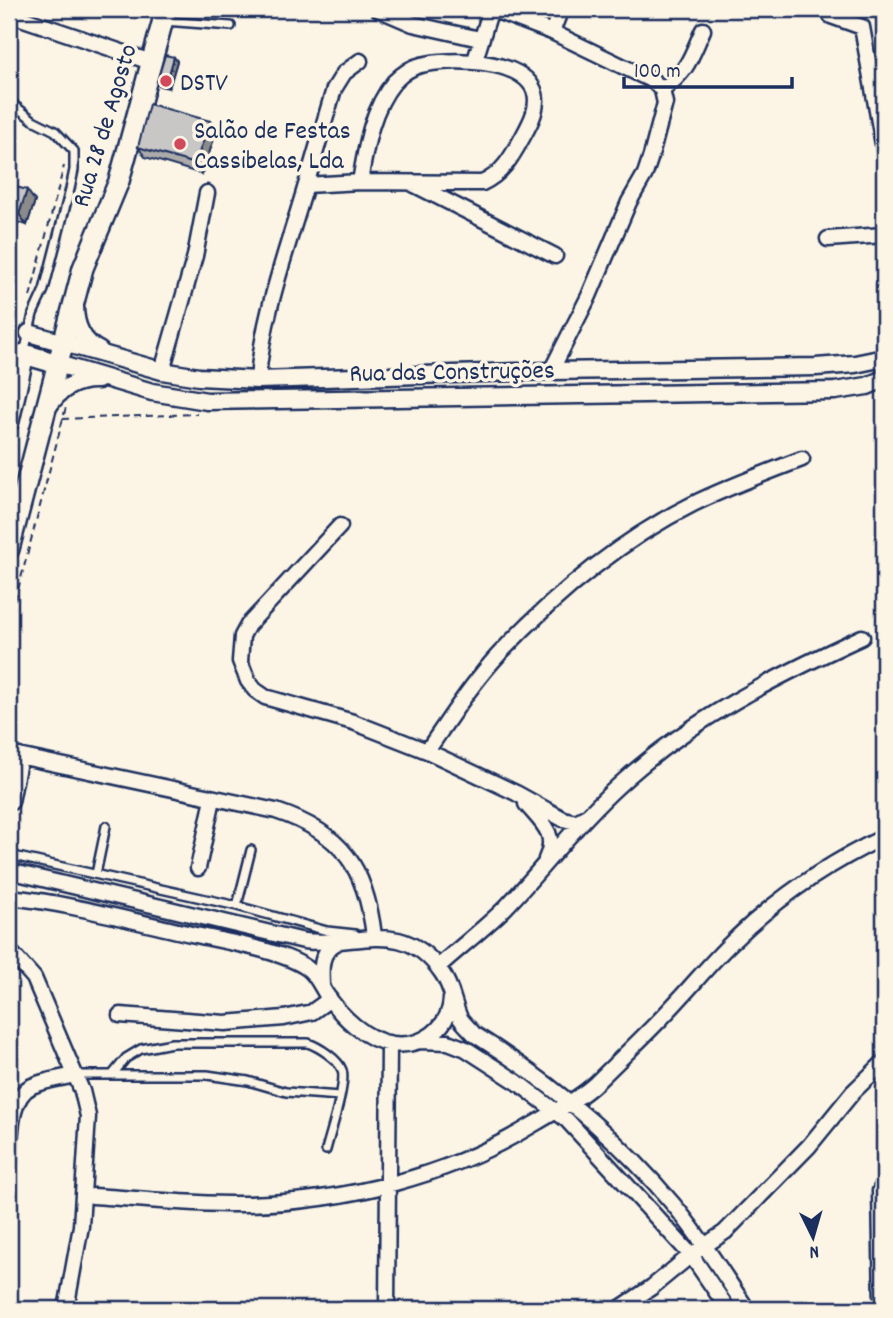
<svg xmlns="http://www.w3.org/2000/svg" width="893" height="1318" viewBox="0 0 893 1318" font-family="Dekko,sans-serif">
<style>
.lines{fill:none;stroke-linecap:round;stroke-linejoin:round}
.service-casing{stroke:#1b2f5e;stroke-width:12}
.minor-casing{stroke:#1b2f5e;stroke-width:19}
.tertiary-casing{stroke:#1b2f5e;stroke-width:21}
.secondary-casing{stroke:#1b2f5e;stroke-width:24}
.path{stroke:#1b2f5e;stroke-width:2;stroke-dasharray:7 5;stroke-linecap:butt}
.service{stroke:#fcf5e5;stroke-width:7}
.minor{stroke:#fcf5e5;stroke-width:14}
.tertiary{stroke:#fcf5e5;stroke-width:16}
.secondary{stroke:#fcf5e5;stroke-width:19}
.wall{fill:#acabaa;stroke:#1b2f5e;stroke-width:2}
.shaded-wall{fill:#8c8b8b;stroke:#1b2f5e;stroke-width:2}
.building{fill:#c8c7c6;stroke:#1b2f5e;stroke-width:2}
.poi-dot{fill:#d1495b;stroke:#fcf5e5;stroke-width:2.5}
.labels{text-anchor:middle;stroke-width:7;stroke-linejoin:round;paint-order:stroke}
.poi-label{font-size:26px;fill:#1b2f5e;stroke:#fcf5e5;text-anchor:start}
.street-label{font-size:26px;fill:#1b2f5e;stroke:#fcf5e5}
</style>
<rect width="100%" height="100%" fill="#fcf5e5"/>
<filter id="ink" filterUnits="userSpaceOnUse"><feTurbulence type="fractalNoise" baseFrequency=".0143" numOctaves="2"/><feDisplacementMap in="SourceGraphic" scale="14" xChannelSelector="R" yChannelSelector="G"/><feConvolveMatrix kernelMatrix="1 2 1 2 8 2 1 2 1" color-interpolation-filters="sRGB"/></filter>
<g filter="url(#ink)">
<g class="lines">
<g class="service-casing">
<path id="service" d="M164,21L231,26
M9,101L33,120L55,131L74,151V170L70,189L44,290L33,314L24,354
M9,853L18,857L237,906L327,931L355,934
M96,874L106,826
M237,906L251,850
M113,1074L126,1058L141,1049L172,1043H308C319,1047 338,1059 342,1070C347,1083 330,1134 326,1150
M75,1075H207L248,1081L286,1092L340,1096"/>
</g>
<g class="minor-casing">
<path id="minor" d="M378,9L413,24L480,39
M491,9L552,32L653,81L662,90L665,103L651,156L645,174L629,202L589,296L551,371
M9,14L151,62
M831,16L862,27L884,150
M552,32L561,9
M475,60L491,9
M662,90C688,71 690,59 703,30
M413,184L555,256
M306,185L334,89L344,73L360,61
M828,239L884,235
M162,371L195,256L207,193
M258,380C262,316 288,247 306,185L360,182L482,183C502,174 511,158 521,140C528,127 541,107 534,90C520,58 449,58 421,65C411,67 401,75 394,82C371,110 366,147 360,182
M340,526L248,625L242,636L240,661L248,681L255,690L265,697L353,722L427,751L516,793L563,819L576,822L587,816
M427,751C450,718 472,683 500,653C555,595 621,540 693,504C728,487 765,473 802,459
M9,754L276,811C343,833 366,868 374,936
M11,802L20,756
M526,804C542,823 558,834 546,859
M198,868L213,799
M9,871L304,941C357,948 402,915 442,973C452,987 453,1003 460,1018C464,1024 470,1029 474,1034C549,1081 616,1136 673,1204C701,1237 723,1274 747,1309
M9,897C70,903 131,921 191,934C223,941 281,950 307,968C316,974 321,986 326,994C341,1016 365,1040 392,1044C422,1048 450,1028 451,998
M9,950L34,978L82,1091L88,1116L81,1226L66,1309
M438,967C460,947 485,928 506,907C544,867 577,823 618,786C689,720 775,677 862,637
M322,985C321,967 320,951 338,942
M120,1015L225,1023L284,1018L312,1012L330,999
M420,1041L448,1042L466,1049L517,1082L567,1120L691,1255L728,1309
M9,1163C11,1141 8,1097 32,1086C45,1080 62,1078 75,1075
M884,1183L880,1191L882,1306L884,1309
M93,1196C144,1199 195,1205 246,1204C345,1202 450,1176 534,1124C554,1112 579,1099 596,1083C621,1058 647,1034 671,1008C692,986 710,963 732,942C776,899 829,863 884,837
M387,1309L389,1043
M619,1309L652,1287L691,1255L725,1232L809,1146L853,1092L884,1062"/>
</g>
<g class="tertiary-casing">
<path id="tertiary" d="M75,306C75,325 82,342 100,351
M29,333L162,371L199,377L258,380L551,371L816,367L855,364L884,358
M58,364L152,392L207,401L835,391L867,386L884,379
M48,407C60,388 76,379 98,380"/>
</g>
<g class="secondary-casing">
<path id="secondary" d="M9,421L24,354L58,364
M9,549L83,268L119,181L166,9"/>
</g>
<path class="path" d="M30,297L64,166
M62,419L197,414
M9,624L66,407"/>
<use href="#service" class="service"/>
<use href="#minor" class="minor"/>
<use href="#tertiary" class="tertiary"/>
<use href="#secondary" class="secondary"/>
</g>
<path class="wall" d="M174,57L177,61L169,88L160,86L157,82Z
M210,121L217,130L202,174L145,157L138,147Z
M9,185L35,201L27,225L9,220Z"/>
<path class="shaded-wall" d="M174,57L177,61L169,88L166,85Z
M210,121L217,130L202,174L195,164Z
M27,190L35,201L27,225L19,214Z"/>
<path class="building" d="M165,55L174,57L166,85L157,82Z
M149,104L210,121L195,164L138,147Z
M9,185L27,190L19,214L9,211Z"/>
</g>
<g class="poi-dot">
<circle cx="166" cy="81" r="7"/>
<circle cx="180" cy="144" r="7"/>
</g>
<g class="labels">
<g class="poi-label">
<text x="180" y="90">DSTV</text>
<text x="194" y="138">Salão de Festas<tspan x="194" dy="30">Cassibelas, Lda</tspan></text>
</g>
<g class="street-label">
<text transform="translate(103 125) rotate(-73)" y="9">Rua 28 de Agosto</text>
<text transform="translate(452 370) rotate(-1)" y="9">Rua das Construções</text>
</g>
</g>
<rect width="893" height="1318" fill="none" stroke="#fcf5e5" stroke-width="35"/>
<rect x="18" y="18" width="858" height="1283" fill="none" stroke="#1b2f5e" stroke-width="2.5" filter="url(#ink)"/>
<g transform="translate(813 1237) rotate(175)" stroke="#fcf5e5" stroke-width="5" paint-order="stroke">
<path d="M0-5L12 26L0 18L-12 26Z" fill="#1b2f5e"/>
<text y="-10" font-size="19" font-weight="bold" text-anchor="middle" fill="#1b2f5e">N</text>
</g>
<path d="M624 77v10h168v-10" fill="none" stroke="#1b2f5e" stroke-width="3.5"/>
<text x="634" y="77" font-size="21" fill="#1b2f5e" stroke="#fcf5e5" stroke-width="5" paint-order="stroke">100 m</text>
</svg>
